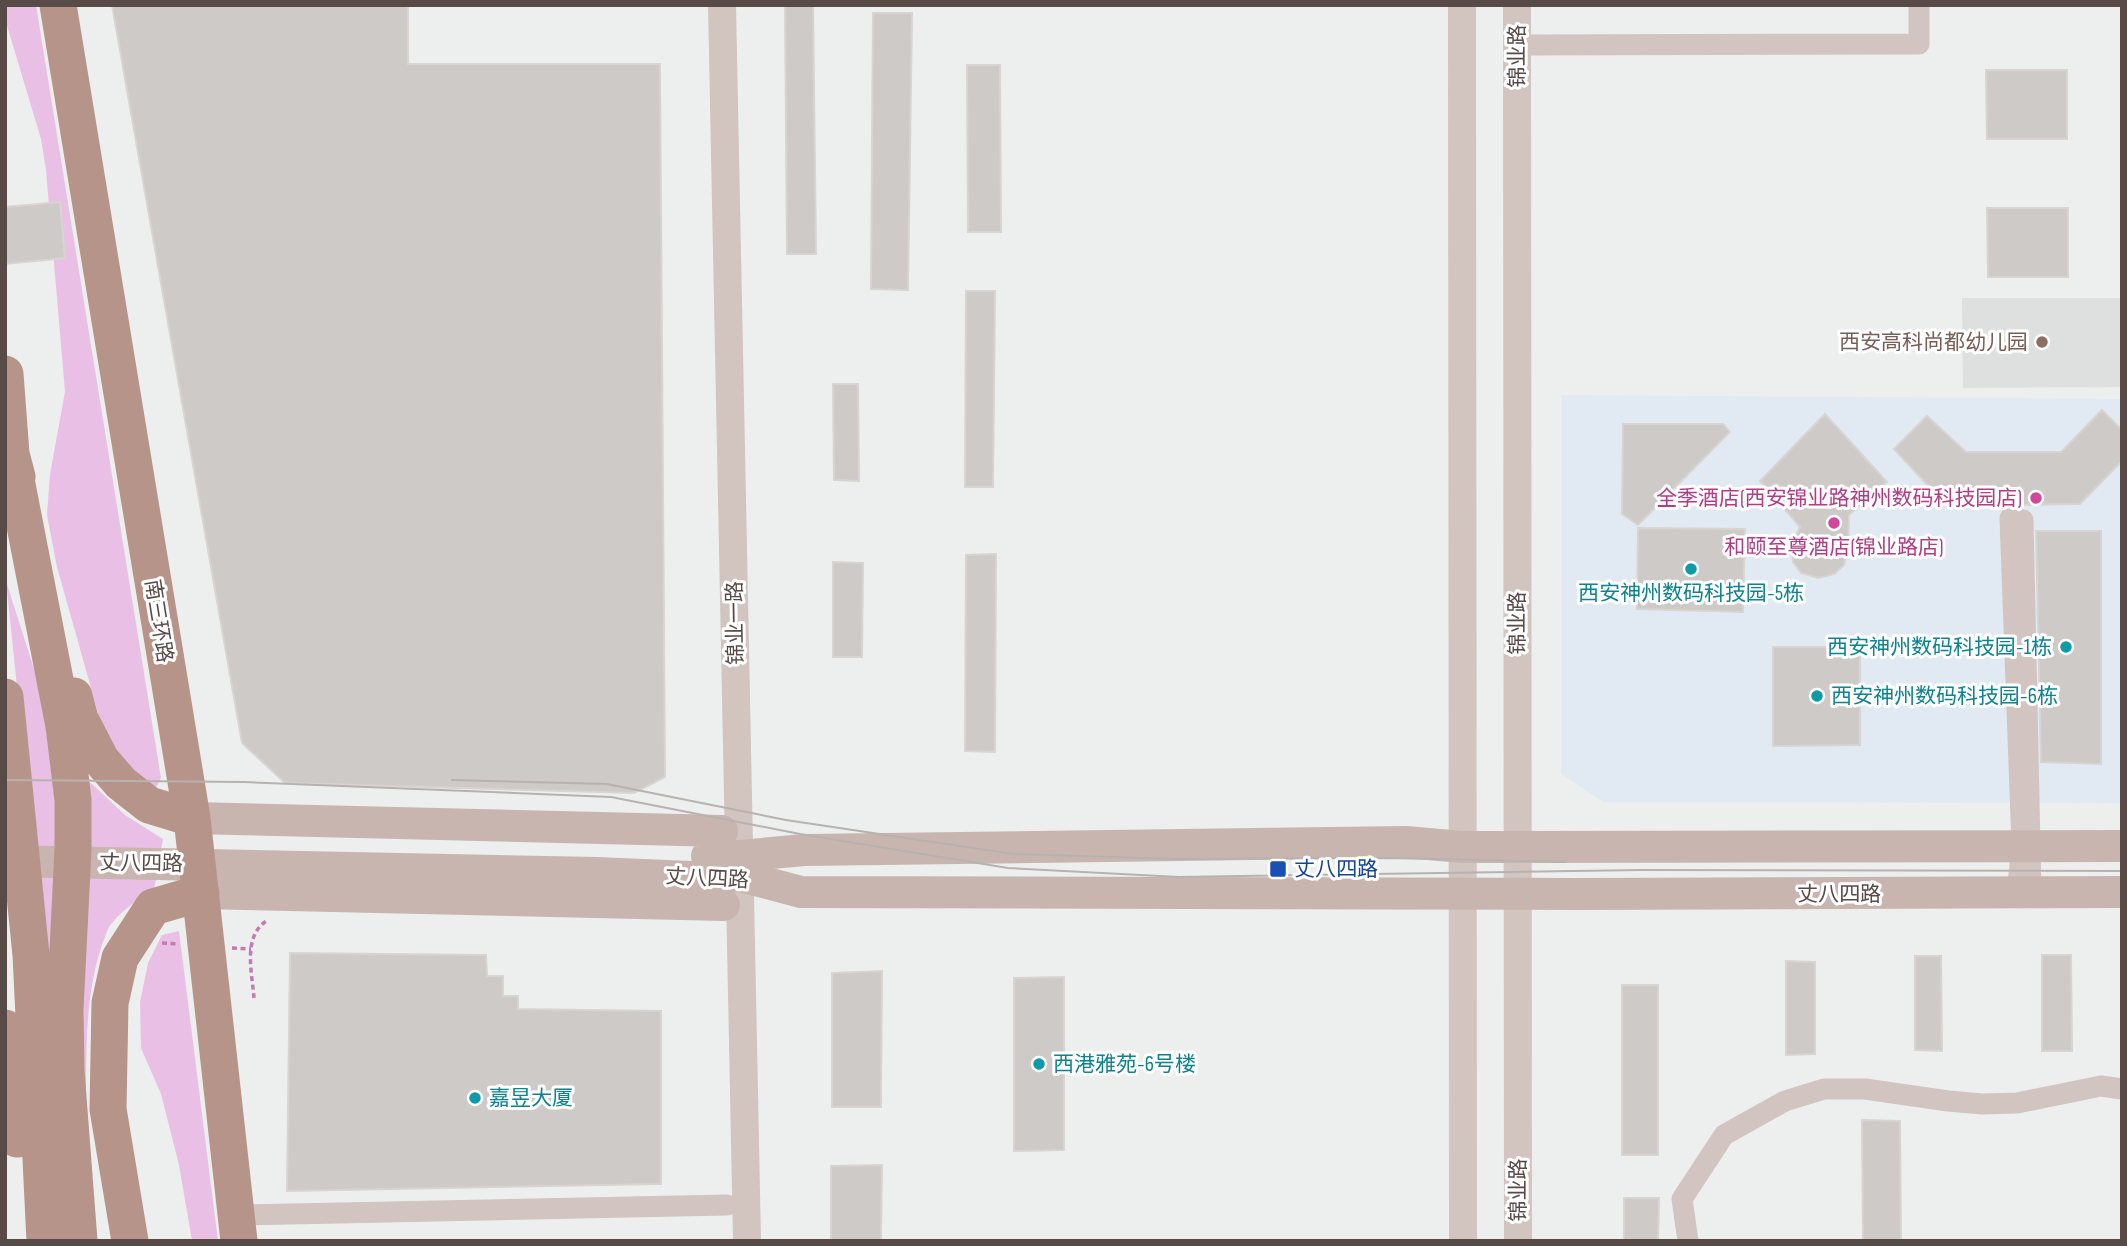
<svg xmlns="http://www.w3.org/2000/svg" width="2127" height="1246" viewBox="0 0 2127 1246" font-family="'Sofia Sans Condensed','Noto Sans SC',sans-serif">
<style>
.commercial{fill:#e1eaf2}
.education{fill:#dee0df}
.grass{fill:#eabfe5}
.building{fill:#cecac7;stroke:#d8d4d1;stroke-width:2}
.lines{fill:none;stroke-linecap:round;stroke-linejoin:round}
.path{stroke:#c47ab3;stroke-width:3.5;stroke-dasharray:5 3.5;stroke-linecap:butt}
.street{stroke:#d1c4c1;stroke-width:21}
.secondary{stroke:#d2c4bf;stroke-width:28}
.primary{stroke:#c9b5af;stroke-width:32}
.highway{stroke:#b79489;stroke-width:37}
.tram{stroke:#b7b2b0;stroke-width:2}
.education-dot{fill:#8d6e63;stroke:#fff;stroke-width:2.5}
.hotel-dot{fill:#d1479c;stroke:#fff;stroke-width:2.5}
.culture-dot{fill:#0f9aa8;stroke:#fff;stroke-width:2.5}
.transit-dot{fill:#1a4fb4;stroke:#fff;stroke-width:2.5}
.labels{text-anchor:middle;stroke-width:6;stroke-linejoin:round;paint-order:stroke}
.street-label{font-size:21px;fill:#584a47;stroke:#fff}
.education-label{font-size:21px;fill:#785e54;stroke:#fff;text-anchor:end}
.hotel-label{font-size:21px;fill:#b23c85;stroke:#fff;text-anchor:end}
.culture-label{font-size:21px;fill:#0d838f;stroke:#fff;text-anchor:start}
.transit-label{font-size:21px;fill:#164399;stroke:#fff;text-anchor:start}
</style>
<rect width="100%" height="100%" fill="#edefef"/>
<path class="commercial" d="M1561,395L2122,399V803L1604,802L1561,774Z"/>
<path class="education" d="M1962,298H2122V387L1963,388Z"/>
<path class="grass" d="M5,5H36L161,778L154,792L112,751L102,727L57,567L47,515L50,474L65,392L46,170L41,139L5,19Z
M6,581L47,710L62,793L52,1023Z
M81,778L92,784L125,815L163,839L154,890C139,899 123,909 112,923C107,928 106,936 103,942C82,1001 87,1068 86,1130L77,1033Z
M179,931L218,1241H192L179,1165L161,1094L141,1048L140,1002L148,963L162,935Z"/>
<path class="building" d="M112,5H408V64H660L665,777L634,793L285,783L242,743Z
M785,5H813L816,254H787Z
M873,13H912L908,290L871,289Z
M967,65H1000L1001,232H968Z
M1986,70H2067V139H1987Z
M60,202L65,258L5,264V207Z
M1987,208H2068V277H1988Z
M966,291H995L993,487H965Z
M833,384H858L859,481L834,480Z
M2102,410L2122,430V461L2080,504L2023,505V502H1943L1894,449L1927,416L1966,452H2061Z
M1825,414L1887,482L1849,515L1848,549L1844,565L1834,574L1818,578L1801,573L1793,562L1792,543L1800,527L1760,481Z
M1623,424H1723L1730,432L1638,525L1622,514Z
M1638,528L1745,529L1743,612L1637,609Z
M2036,531H2101V764L2041,762Z
M996,554L995,752L965,751L966,555Z
M833,562L863,563L862,657H833Z
M1773,647H1860V745L1773,746Z
M290,953L486,955L487,976H503V996H518V1009L661,1011V1184L287,1191Z
M2042,955H2071L2072,1051H2042Z
M1915,956H1941L1942,1051L1915,1050Z
M1786,961L1815,962V1054L1786,1055Z
M882,971L881,1107H832V973Z
M1064,977V1150L1014,1151V978Z
M1622,985H1658V1155H1622Z
M1862,1120L1900,1121L1901,1241H1863Z
M882,1165L881,1241H831V1166Z
M1624,1198H1659L1658,1241H1624Z"/>
<g class="lines">
<path class="path" d="M162,943L179,944
M232,948L251,949
M254,998C252,972 242,935 268,920"/>
<path class="street" d="M1517,45L1919,44V5
M2017,893L2022,846L2010,518L2023,520L2031,893
M236,1215L727,1205
M1688,1241L1682,1199L1724,1135L1785,1101L1824,1089H1865L1948,1101L1982,1104L2017,1103L2101,1086L2122,1089"/>
<path class="secondary" d="M722,5L747,1241
M1462,5L1463,1241
M1517,5L1518,1241"/>
<path class="primary" d="M192,818L722,831
M707,856H740L804,850L1406,842L1462,847L2122,846
M5,861L597,873L690,877L740,876L801,892L1577,894L2122,892
M201,893L724,905"/>
<path class="highway" d="M58,5L192,818L239,1241
M5,374L11,454L17,477
M11,454L64,726L73,800V850L65,1009L66,1071L79,1241
M74,696L80,719L101,760L121,783L149,805L192,818
M5,697L31,955L45,1241
M5,1028L17,1139
M130,1241L108,1109L110,1003L120,958L153,907L201,893"/>
<path class="tram" d="M5,780L244,782L611,797L800,834L1008,868L1179,877L1641,870L2122,871
M452,780L607,784L786,820L1013,854L1176,859L1387,858L1565,862"/>
</g>
<circle class="education-dot" cx="2042" cy="342" r="7"/>
<g class="hotel-dot">
<circle cx="2036" cy="498" r="7"/>
<circle cx="1834" cy="523" r="7"/>
</g>
<g class="culture-dot">
<circle cx="1691" cy="569" r="7"/>
<circle cx="2066" cy="647" r="7"/>
<circle cx="1817" cy="696" r="7"/>
<circle cx="1039" cy="1064" r="7"/>
<circle cx="475" cy="1098" r="7"/>
</g>
<rect class="transit-dot" x="1269" y="860" width="18" height="18" rx="3.5"/>
<g class="labels">
<g class="street-label">
<text transform="translate(1517 56) rotate(-90)" y="7">锦业路</text>
<text transform="translate(159 621) rotate(81)" y="7">南三环路</text>
<text transform="translate(735 623) rotate(-91)" y="7">锦业一路</text>
<text transform="translate(1517 623) rotate(-90)" y="7">锦业路</text>
<text transform="translate(141 863) rotate(1)" y="7">丈八四路</text>
<text transform="translate(707 878) rotate(3)" y="7">丈八四路</text>
<text x="1839" y="901">丈八四路</text>
<text transform="translate(1518 1190) rotate(-90)" y="7">锦业路</text>
</g>
<g class="education-label">
<text x="2028" y="349">西安高科尚都幼儿园</text>
</g>
<g class="hotel-label">
<text x="2022" y="505">全季酒店(西安锦业路神州数码科技园店)</text>
<text x="1834" y="554" text-anchor="middle">和颐至尊酒店(锦业路店)</text>
</g>
<g class="culture-label">
<text x="1691" y="600" text-anchor="middle">西安神州数码科技园-5栋</text>
<text x="2052" y="654" text-anchor="end">西安神州数码科技园-1栋</text>
<text x="1831" y="703">西安神州数码科技园-6栋</text>
<text x="1053" y="1071">西港雅苑-6号楼</text>
<text x="489" y="1105">嘉昱大厦</text>
</g>
<g class="transit-label">
<text x="1294" y="876">丈八四路</text>
</g>
</g>
<rect width="2127" height="1246" fill="none" stroke="#584a47" stroke-width="14"/>
</svg>
